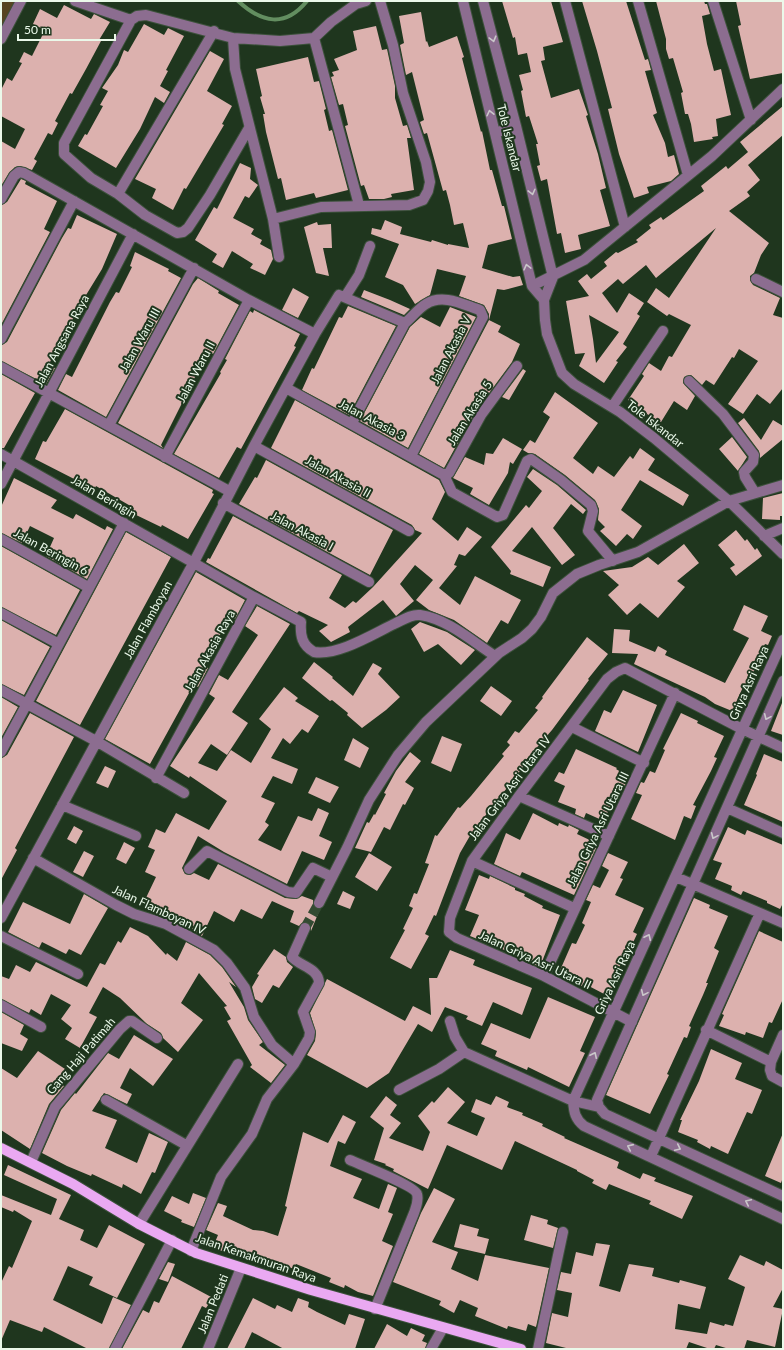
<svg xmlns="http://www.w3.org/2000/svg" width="784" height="1350" viewBox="0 0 784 1350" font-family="Lato,sans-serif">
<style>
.green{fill:#564421}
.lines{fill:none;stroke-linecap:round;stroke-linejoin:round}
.stream{stroke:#638e60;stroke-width:4}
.building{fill:#dcb1ae;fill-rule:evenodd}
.minor-tunnel{stroke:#334a32;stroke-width:10;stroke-dasharray:10 5;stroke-linecap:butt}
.minor-casing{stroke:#3c513b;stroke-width:12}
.major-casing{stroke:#3c513b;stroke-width:12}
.minor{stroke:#8c6d90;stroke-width:10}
.major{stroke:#eaa9f2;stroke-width:10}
.oneway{stroke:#cac8ca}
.labels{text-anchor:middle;stroke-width:4;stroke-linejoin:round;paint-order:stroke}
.street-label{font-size:12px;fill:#ebf9ea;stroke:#1f361e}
</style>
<rect width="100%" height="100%" fill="#1f361e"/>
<path class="green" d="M1,1H19L1,34Z"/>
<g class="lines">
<path class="stream" d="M238,1C262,23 285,28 307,1"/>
</g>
<path class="building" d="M502,1H551L563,42L543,47L545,60L541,61L551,98L579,89L588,115L586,116L598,154L606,188L600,190L610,226L578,235L581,249L565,253L561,233L557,234L547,179L541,181L537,166L540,165L536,144H538L529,116L526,117L521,91L523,90L519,75L531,72L527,53L518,55L515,37L513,38Z
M582,1H626L645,60L648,59L651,70L645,71L657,113L653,115L665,143L668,157L674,155L679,174L671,181L647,187L649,193L634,198L619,154L608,109L612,108L597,51Z
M656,1H704L705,4H707L710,14L702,16L707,44L714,71L721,69L731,115L716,119L718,136L712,137L713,139L694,142L691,124L688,114H685L681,93L683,92L673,58L669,59L666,49V39Z
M736,1H783V73L750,79L738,26L741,25Z
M64,5L91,19L94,14L110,22L99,40L101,41L86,69L72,94L70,93L55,121L58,123L52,135L48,133L34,159L37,161L32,170L20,166L15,167L9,173L1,186V141L15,149L25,129L1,116V90L7,78L12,81L22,63L19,62L24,52L32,56L45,30L33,24L40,9L57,18Z
M421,12L426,42L427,41L429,47L457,36L464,57L462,58L481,132L482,131L490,170H492L502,206H504L512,239L488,245L482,268L513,277L520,276L523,285L504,290L497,289L489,320L501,326L498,332L520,344L512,362L475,412L444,468L419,454L489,320V314L484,305L459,296L466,276L437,269L430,295L415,304L403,285L385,277L399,244L371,234L372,228L381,230L385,220L402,227L400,234L431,242L432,240L448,245V244L469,248L463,223L454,225L450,205L446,190L443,191L427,133L424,134L420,122L424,120L412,72L406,75L400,45L404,43L399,16Z
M144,24L164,35L168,28L184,36L166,70L168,71L160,86L170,92L164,103L155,97L140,129L116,168L78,146L85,134L87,135L103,106L100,105L108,91L102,88L118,65L124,50L128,52Z
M376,26L382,50L387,49L395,86V98L403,126L407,125L411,138H407L414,190L391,194L392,197L384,199H369L364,185L361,186L345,126L348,125L343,104L339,105L331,77L334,76L332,72L339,70L334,59L357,50L353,31Z
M210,51L224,59L207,91L232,106L222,124L224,125L186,189L184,188L173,210L152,198L156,189L135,179Z
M308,57L314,82L319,81L326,109L324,110L329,131L332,130L348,190L316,198L314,193L286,200L281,178L278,179L266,132L263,114H265L260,97L262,96L256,69Z
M783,106V135L748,165L760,180L747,192L750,196L729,211L769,243L761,255L754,273L750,276V280L753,285L780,298L773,315L783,318V388L770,404L757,394L743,414L728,404L758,361L739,349L734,358L732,357L714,385L706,380L702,385L691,375L684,377L683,383L695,396L687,410L674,401L661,422L647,414L643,420L635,415L639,407L628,400L644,376L642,374L649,363L661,371L669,356L672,357L691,325L669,314L667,316L647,302L656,288L669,298L716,228L656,278L646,265L623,284L618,279L602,293L617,313L629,293L644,303L637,314L640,316L623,344L627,347L616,361L618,362L604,383L579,366L585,353L575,354L566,301L589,296L578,281L587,274L591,279L607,266L604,262L616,252L618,253L638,242L636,240L651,228L649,225L661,217L663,220L704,191L701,186L726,166L728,169L748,152L740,142ZM589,315L619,332L596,363L593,339Z
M240,163L251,168L250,179L258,185L249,198L245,196L233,218L254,229L251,234L262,240L260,244L271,250L273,259L265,275L250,268L253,264L232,251L223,268L212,262L217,254L195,240L214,207L217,209Z
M21,179L26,181L25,184L57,201L44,229L50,232L1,325V205L7,202Z
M77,215L117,234L102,269L83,300L51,360L49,364L55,368L46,384L1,361V345L7,342L62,238L68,228L71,229Z
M317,222L318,225L331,224L332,248H323L329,276L316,273L304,227Z
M135,252L169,269L168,271L181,278L106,417L58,390L66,374L72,377L110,302L116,292L119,293L132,267L130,266Z
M198,278L219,291L218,293L239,305L213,354L209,352L202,363L161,445L163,448L118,423L193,284Z
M293,288L309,297L298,318L282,310Z
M364,290L390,300L410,309L404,315L361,297Z
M348,306L396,326L349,415L302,390L312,368L314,369L339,317L342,318Z
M450,307L476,317L408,448L360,421L410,327L421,317L440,327Z
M254,310L300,334L294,346L296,347L241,449L237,447L219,478L174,454L221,373L220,372L227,360L225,359L250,311L253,313Z
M523,369L526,371L509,400L502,397Z
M1,374L35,393L4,448H1Z
M555,392L598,423L573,458L593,474L598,466L614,477L630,456L633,459L640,448L655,459L648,470L689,495L683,506L640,480L621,510L642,526L633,539L627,534L616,546L600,531L605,527L598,520L599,509L595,500L565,475L535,454L528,453L523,450L530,440L535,443L550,417L543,412Z
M295,400L439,480L445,492L432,519L458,541L467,527L482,537L465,556L459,554L454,565L457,566L439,588L460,605L475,576L521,600L508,624L501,620L487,643L454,620L429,610L416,600L433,580L415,565L400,584L414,601L396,616L383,600L348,627L350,632L331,642L319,631L328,625L299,611L297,613L206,562L208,558L210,559L233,516L342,575L329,598L345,608L353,601L356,603L373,587L422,533L415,530L412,525L271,448Z
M65,409L213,490L212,493L214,494L188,539L162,525L161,527L132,513L134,508L96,486L95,488L82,483L35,459L43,441L46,442Z
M744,418L761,440L773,420L783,426V439L760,458L759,451L738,423Z
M732,437L747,457L738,471L719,449Z
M503,438L522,449L513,464L510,462L508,473L489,505L470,494L473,488L453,478L465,457L484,465L486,453L493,454Z
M266,460L393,530L370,575L239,504L255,477L257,478Z
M533,469L557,485L586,510L583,514L571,504L553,528L575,555L562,565L532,527L512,551L551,567L543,587L510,574L511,571L491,547L526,505L529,508L542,491L527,477Z
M14,478L57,500L51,508L73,519L76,514L105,530L107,526L113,529L87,579L46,556L54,538L30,526L22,543L1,533V507Z
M783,493V516H780V520L762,519L763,498Z
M736,530L745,541L747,539L755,550L757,548L762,556L736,576L730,568L735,565L718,545Z
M126,532L171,557L80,725L36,701Z
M684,544L699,563L677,581L685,587L658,618L640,603L627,615L608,595L619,585L603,571L632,567L648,557L658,565Z
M1,546L80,590L56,635L1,607Z
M196,572L245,600L235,619L230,616L204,665L208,668L198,687L194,684L150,764L105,739Z
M744,605L768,616L761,631L772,636L768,645L765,644L753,668L755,669L747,686L744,685L732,711L715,704L705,697L634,664L638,654L612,653L614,629L630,630L629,641L655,652L658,646L667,651L665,655L725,683L749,638L733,630Z
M257,606L290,624L232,712L248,723L227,755L211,744L198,763L217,771L231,750L251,763L271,729L259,719L284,687L298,698L295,701L319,716L308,733L302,729L290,744L283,738L271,758L298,769L292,784L273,776L261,797L275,803L265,822L269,825L258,840L281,851L298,816L312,821L318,808L329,813L319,836L332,842L324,860L302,851L287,884L224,852L198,836L182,868L185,874L190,875L194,873L209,880L218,864L285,898L296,899L302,896L313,900L314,907L320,909L311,931L310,925L307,922L302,923L299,926L290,922L294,911L272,901L262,919L241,909L234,922L214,911L202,936L192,929L194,926L144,902L156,877L145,872L155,850L148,847L156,829L165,833L176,813L209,830L227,801L190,776L189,778L170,766L215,698L209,694L219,675L228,680L258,635L245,626Z
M1,620L50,647L24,695L1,684Z
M420,622L447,632L475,650L461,665L438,644L424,652L411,629Z
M587,637L608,654L588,679L589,680L552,730L526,760L528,761L471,834L460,853L436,916L434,915L425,934L429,936L411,969L390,958L405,930L403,929L413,908L409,906L414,893L417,894L429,864L425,863L435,835L437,836L458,807L460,808L471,796L504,756L502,754L510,745L507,742L515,731L519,733L538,710L535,708L543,698L542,697Z
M314,662L333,677L332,678L353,696L373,663L382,668L378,674L400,697L386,710L362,728L347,715L348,713L332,700L330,701L302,678Z
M491,686L512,701L501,716L480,701Z
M623,690L657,705L638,752L595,731L604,710L611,713Z
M1,697L18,707L1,738Z
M782,703H783V735L771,731Z
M30,713L74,737L15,848L17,850L1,880V758L7,755Z
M681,713L698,721L697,723L724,736L714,757L717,758L711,771L693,805L696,806L691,819L684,816L675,840L631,819L642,795L636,793L641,782L644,783L650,771L655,773L665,750L663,749Z
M442,736L462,744L451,772L431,763Z
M353,738L369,748L360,768L344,760Z
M576,749L617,768L616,769L629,777L624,787L621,786L618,793L616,792L604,821L586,813L584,818L575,814L576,809L558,802L565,786L554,781L559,772L564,774Z
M410,752L421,761L405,782L414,788L405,805L403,804L390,830L384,827L371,852L355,848L367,822L369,823L374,814L375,815L386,794L384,793L396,771Z
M764,754L783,762V822L744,805L757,775L756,774Z
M105,766L116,771L108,788L96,783Z
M316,777L339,787L330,803L308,793Z
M533,813L558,826L559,823L568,827L569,825L579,830L577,834L598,844L574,895L522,872L520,876L494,864L506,833L520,840Z
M74,826L83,831L76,844L67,839Z
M728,827L745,835L747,830L783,845V903L780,909L767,903V901L743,891L741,895L731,890L732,886L715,879L722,863L713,860Z
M124,842L135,848L126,864L116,859Z
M84,851L94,856L83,877L73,872Z
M369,853L392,867L377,891L355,877Z
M608,853L628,862L620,878L623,879L615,895L644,908L633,932L637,934L624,962L622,961L614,980L616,981L608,996L583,983L582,986L558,975L572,943L576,944L585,925L582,923L591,902L586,900L593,885L600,888L609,870L602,866Z
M479,875L489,879L490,876L515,888V890L525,894L524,896L543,906L542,908L560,915L540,967L511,954L512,953L470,936L479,915L465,910Z
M343,891L355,897L350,909L337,904Z
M84,894L108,908L81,955L69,949L66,954L42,942L39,948L8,932L23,902L70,924Z
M694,898L710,905L709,908L728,916L714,948L719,951L706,983H708L703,995L689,1026L691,1027L687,1038L684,1037L667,1074L669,1075L650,1114L606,1095Z
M130,927L148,936L166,955L167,953L177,961L186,942L210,955L222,967L236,987L229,982L244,1007L248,1020L263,1042L259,1045L285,1065L271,1083L250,1067L252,1065L227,1021L231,1019L224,1007L227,1006L199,973L181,1003L203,1020L178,1052L163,1038L161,1033L147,1024L120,998L103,987L89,1013L97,1017L80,1048L65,1039L72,1028L61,1019L71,1005L51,994L41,1015L31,1009L29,1013L1,999V976L9,979L16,965L30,972L36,962L87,987L100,963L105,965L118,941L121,943Z
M759,931L783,942V999L772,1023L769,1022L763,1038L746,1032L745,1035L719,1026L724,1015L722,1014Z
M274,949L286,957L287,962L293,967L279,988L273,985L262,1003L255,999L252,987L259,975L257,974Z
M450,950L475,960L473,965L532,988L522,1015L493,1002L482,1026L466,1019L468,1016L445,1007L432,1032L418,1024L389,1073L367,1088L307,1055L315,1041L316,1033L310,1013L327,979L405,1021L413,1006L431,1015L429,978H437Z
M548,997L595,1017L580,1051L585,1053L569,1087L528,1067L527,1070L495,1056L497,1051L481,1044L491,1023L530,1039Z
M1,1012L24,1025L20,1034L28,1039L22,1051L1,1043Z
M134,1035L173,1059L153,1086L130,1068L120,1088L132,1094L127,1104L104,1093L92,1111L117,1120L105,1148L137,1163L149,1133L168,1142L155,1173L152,1172L141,1194L123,1184L122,1188L92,1174L91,1176L67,1166L42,1153L61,1110L75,1093L76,1094L108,1053L119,1059Z
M711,1049L742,1063L735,1079L762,1090L752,1114L747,1112L728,1154L711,1146L710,1149L697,1142L698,1140L678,1132L682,1120H680L699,1081Z
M38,1051L65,1069L57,1082L64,1086L49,1104L30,1149L1,1130V1068L17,1078Z
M448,1087L465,1102L447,1123L477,1136L485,1118L471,1112L476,1099L491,1105L496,1096L509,1102L507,1107L523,1113L522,1115L543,1124L542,1126L565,1137L564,1138L619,1162L617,1168L640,1179L643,1173L656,1178L654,1181L693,1196L682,1219L649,1204L651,1201L609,1184L606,1190L592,1183L594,1180L577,1171V1170L515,1141L502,1170L447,1145L428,1189L393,1171L394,1169L385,1165L386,1164L374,1160L384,1128L370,1117L386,1096L397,1105L390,1115L401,1123L389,1138L423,1151L430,1132L418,1116L432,1101L434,1103Z
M343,1115L356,1122L345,1144L338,1141L330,1166L362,1179L353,1198L379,1209L388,1184L397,1188L388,1212L393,1214L382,1241L393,1246L373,1296L358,1292L345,1285L344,1288L329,1282L331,1278L296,1264L294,1269L227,1245L224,1252L213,1247L218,1235L206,1230L218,1203L227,1206L223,1216L253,1230L263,1231L278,1236L287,1207L285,1206L303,1132L328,1143Z
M783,1133V1177L781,1183L765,1176Z
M8,1165L71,1195L59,1219L84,1230L80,1240L97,1248L109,1225L145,1244L117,1298L89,1285L93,1277L68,1266L53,1300L102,1324L113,1297L131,1305L109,1349H88L44,1327L42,1332L10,1320L1,1341V1283L9,1266L12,1268L32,1221L14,1210L13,1212L1,1207V1195L51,1215L57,1199L4,1175Z
M434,1188L455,1199L432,1242L458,1252L451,1269L478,1281L485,1255L549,1268L536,1327L528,1324L526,1331L508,1326L507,1329L475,1316L478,1308L460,1300L454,1313L439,1305L441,1301L393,1282L421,1213Z
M193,1193L206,1198L194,1227L181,1222L182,1220L164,1211L172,1196L189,1204Z
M531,1215L548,1220L547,1224L558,1228L553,1248L524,1240Z
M460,1224L479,1229L477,1236L489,1239L485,1254L454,1247Z
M596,1243L610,1245L599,1286L620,1292L629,1264L654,1268L652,1276L679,1283L680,1280L706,1287L700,1309L678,1304L675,1329L707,1334L710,1322L724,1326L725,1324L733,1326L745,1287L728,1279L740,1255L764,1266L766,1261L783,1270V1288L773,1307L783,1309L775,1347L747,1340L744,1349H729L716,1345L714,1349H710L689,1342L686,1349H570L546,1343L552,1313L568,1317L572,1293L557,1290L561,1272L571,1274L576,1252L593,1256Z
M168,1262L175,1264L168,1282L159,1279Z
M172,1276L213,1298L206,1308L202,1306L181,1349H122L143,1310L149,1313L154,1301L159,1303Z
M253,1298L275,1309L277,1305L292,1312L298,1298L309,1302L308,1307L317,1312L345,1325L349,1314L365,1319L355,1349H284L252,1332L244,1349H227Z
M387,1324L407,1336L411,1328L425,1335L422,1341L427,1343L425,1349H374Z"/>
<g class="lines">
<path class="minor-tunnel" d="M305,928L319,903"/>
<g class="minor-casing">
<path id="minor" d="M75,1L131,20L137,16L146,15L233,38L280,41L314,38L331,22L356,4L366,1
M463,1L532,286L544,300
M483,1L516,126L553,277L544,300L545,320L547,334L562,373L574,384L620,412L654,438L729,501L783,554
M565,1L625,227
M638,1L688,175
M713,1L751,120
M214,31L118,194L145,215L177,233L183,232L188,228L210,195L249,128
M233,38L235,69L273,219L321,207L409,205L423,200L428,191L430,182L426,162L403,93L393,45L380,1
M314,38L359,205
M1,39L21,1
M495,133L516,126
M118,194L91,178L64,154V143L131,20
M1,199L14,176L19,172L24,173L249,300L315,334
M273,219L279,257
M756,279L783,292
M532,286L584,260L712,156L783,89
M345,297L359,275L370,246
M405,323C412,317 419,308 426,304C443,293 464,305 480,310L483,317L411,456
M1,339L74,201
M1,367L229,491
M689,381L723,414L754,455L753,462L744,472L745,477L755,493
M286,388L444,475L449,473L481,415L517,366
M612,407L663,331
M109,425L194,268
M254,446L409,531
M1,454L254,597L156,778
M165,457L249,300
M444,475L452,492L497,517L503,515L527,461L531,459L561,480L591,505L593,511L588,531L613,561
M1,484L133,234
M223,503L369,582
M764,536L783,528
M1,539L88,587
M254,597L301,622C300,636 302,645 314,652C338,656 373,634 394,624C403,620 411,614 420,615C448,619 473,642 495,656
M1,613L59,644
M783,640L573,1101C574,1112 575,1119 584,1126L783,1219
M783,681L597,1100L599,1107L605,1114L783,1196
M1,690L96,741L184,793
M572,727L644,763
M1,752L124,523
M519,796L609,836
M62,805L136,836
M727,808L783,833
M33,858L116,905L134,914L166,924L214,950L227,963L245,988L254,1017L272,1045L294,1064
M472,861L574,908
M189,869L207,851L288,892L296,893L313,868L332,877
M319,903L347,848L369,800L398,755L426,722L499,653L522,638L532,629L541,617L553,593L577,574L599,565L638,552L729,501L783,485
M760,913L783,923
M1,918L194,562L254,446L315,334L339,295L405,323L352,423
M1,936L78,974
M544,976L675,693
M1,1005L41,1027
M450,1021L455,1037L464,1052
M632,1022L544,976L457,938L449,932L450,918L472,861L519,796L607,679L616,672L625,668L742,729L783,748
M706,1030L771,1062L770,1070L772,1076L783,1082
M771,1062L783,1035
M399,1090L439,1069L464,1052L573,1101L599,1107
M106,1100L186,1145
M651,1156L760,913L676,877
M350,1160C361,1165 415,1186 417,1194C419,1201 416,1207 414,1213L375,1309
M31,1162L55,1107L120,1029L129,1021H132L157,1038
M139,1224L238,1064
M191,1251L221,1177L252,1134L267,1099L294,1064L309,1038L310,1032L303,1012L319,983C319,968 299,966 292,957L305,928
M115,1349L172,1240
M208,1349L241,1268
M431,1349L443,1328
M538,1349L563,1232"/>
</g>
<g class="major-casing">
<path id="major" d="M1,1148L73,1184L139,1224L196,1253L311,1290L521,1349"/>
</g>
<use href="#minor" class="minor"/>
<use href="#major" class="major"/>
</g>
<defs><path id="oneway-chevron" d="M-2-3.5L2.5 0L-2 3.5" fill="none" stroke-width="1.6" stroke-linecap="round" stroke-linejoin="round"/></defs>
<g class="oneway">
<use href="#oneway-chevron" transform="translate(493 39) rotate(75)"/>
<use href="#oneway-chevron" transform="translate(490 113) rotate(-103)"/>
<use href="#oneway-chevron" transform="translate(532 192) rotate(76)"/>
<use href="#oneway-chevron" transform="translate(527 267) rotate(-104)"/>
<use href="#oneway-chevron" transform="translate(767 717) rotate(114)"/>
<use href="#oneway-chevron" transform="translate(714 836) rotate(114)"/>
<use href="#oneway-chevron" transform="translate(648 937) rotate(-65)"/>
<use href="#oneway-chevron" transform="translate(644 993) rotate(114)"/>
<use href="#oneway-chevron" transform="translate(594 1055) rotate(-65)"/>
<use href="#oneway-chevron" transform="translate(630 1147) rotate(-156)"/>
<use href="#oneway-chevron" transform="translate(678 1148) rotate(25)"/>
<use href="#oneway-chevron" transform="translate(748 1202) rotate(-155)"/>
</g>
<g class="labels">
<g class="street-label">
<text transform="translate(509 138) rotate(76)" y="4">Tole Iskandar</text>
<text transform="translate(140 340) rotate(-61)" y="4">Jalan Waru III</text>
<text transform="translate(62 341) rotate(-62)" y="4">Jalan Angsana Raya</text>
<text transform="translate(451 350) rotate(-63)" y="4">Jalan Akasia V</text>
<text transform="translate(196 372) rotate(-62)" y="4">Jalan Waru II</text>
<text transform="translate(470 413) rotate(-58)" y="4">Jalan Akasia 5</text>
<text transform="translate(372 420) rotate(28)" y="4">Jalan Akasia 3</text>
<text transform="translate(655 424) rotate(38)" y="4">Tole Iskandar</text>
<text transform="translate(338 477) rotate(29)" y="4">Jalan Akasia II</text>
<text transform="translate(104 497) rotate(30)" y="4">Jalan Beringin</text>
<text transform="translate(302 531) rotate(28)" y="4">Jalan Akasia I</text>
<text transform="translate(51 552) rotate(29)" y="4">Jalan Beringin 6</text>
<text transform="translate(148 620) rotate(-61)" y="4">Jalan Flamboyan</text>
<text transform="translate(210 651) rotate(-61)" y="4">Jalan Akasia Raya</text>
<text transform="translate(749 683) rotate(-66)" y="4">Griya Asri Raya</text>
<text transform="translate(510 788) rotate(-53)" y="4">Jalan Griya Asri Utara IV</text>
<text transform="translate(598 829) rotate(-64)" y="4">Jalan Griya Asri Utara III</text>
<text transform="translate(159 910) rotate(25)" y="4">Jalan Flamboyan IV</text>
<text transform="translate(535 960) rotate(25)" y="4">Jalan Griya Asri Utara II</text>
<text transform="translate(615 978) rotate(-65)" y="4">Griya Asri Raya</text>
<text transform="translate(81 1056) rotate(-49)" y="4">Gang Haji Patimah</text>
<text transform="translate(256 1258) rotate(19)" y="4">Jalan Kemakmuran Raya</text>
<text transform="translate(213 1304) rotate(-68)" y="4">Jalan Pedati</text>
</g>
</g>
<rect width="784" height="1350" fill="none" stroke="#ebf9ea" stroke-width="4"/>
<path d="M18 34v6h97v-6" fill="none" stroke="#ebf9ea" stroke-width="2"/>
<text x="24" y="34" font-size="12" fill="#ebf9ea" stroke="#1f361e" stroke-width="3" paint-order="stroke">50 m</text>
</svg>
